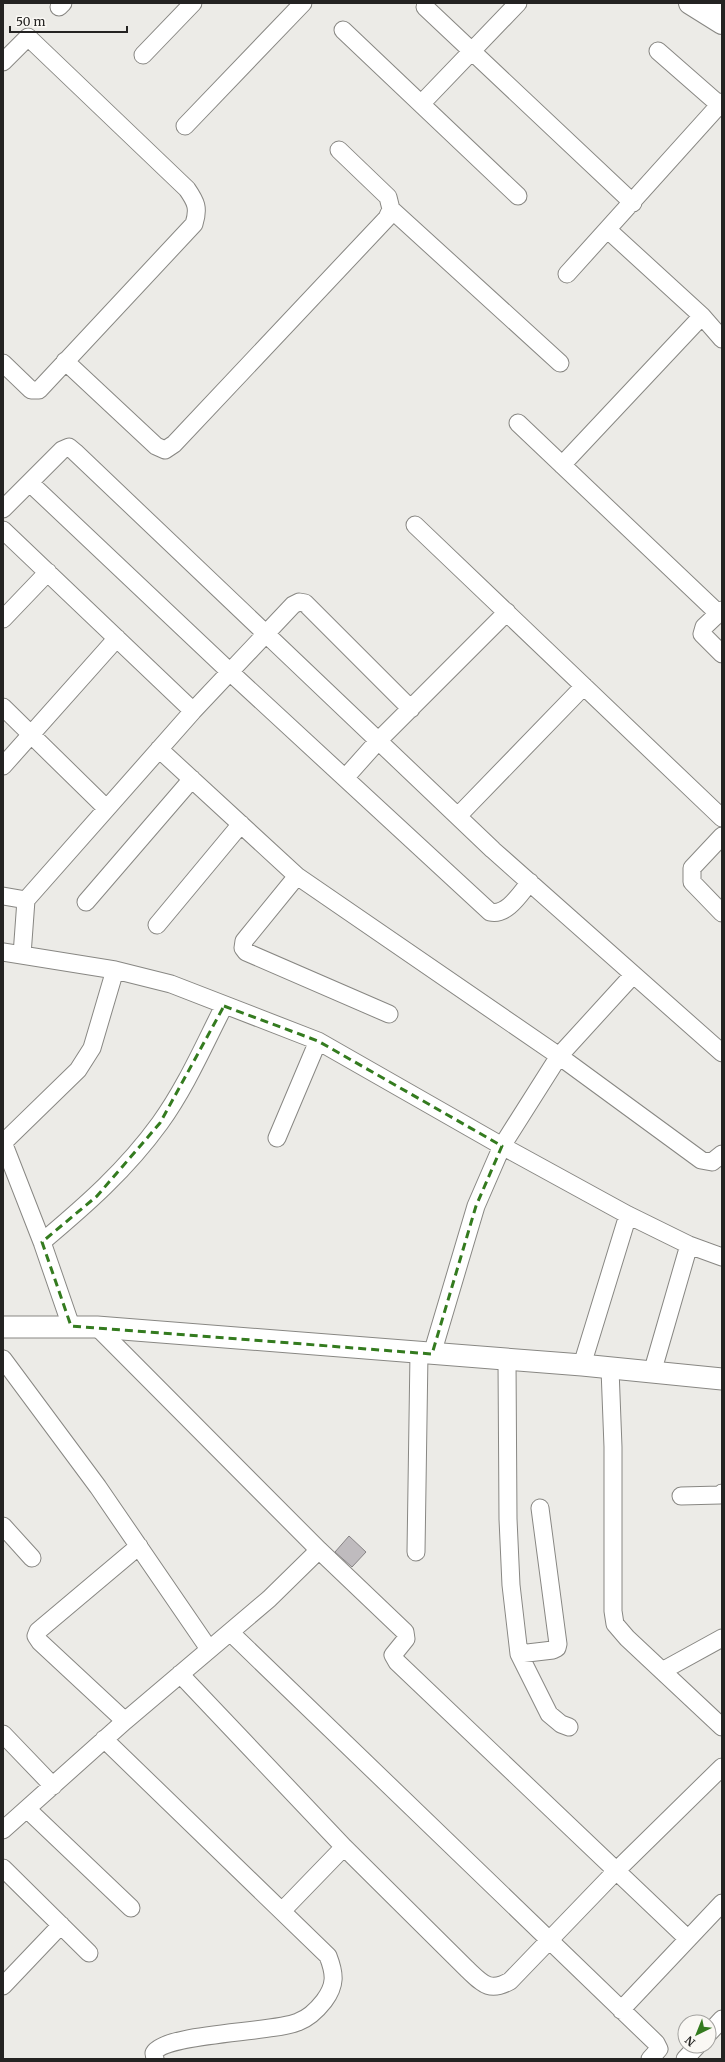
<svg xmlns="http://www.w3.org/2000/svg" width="725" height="2062" viewBox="0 0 725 2062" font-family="Merriweather,serif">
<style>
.building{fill:#bfbbbe;stroke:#868385}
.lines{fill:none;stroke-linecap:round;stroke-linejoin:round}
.minor-casing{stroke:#888783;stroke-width:19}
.tertiary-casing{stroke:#888783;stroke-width:23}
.secondary-casing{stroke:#888783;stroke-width:24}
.minor{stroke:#fff;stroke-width:17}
.tertiary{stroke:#fff;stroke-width:21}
.secondary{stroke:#fff;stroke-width:22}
.marked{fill:none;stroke:#347b1f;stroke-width:3;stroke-dasharray:8 5;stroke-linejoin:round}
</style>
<rect width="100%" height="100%" fill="#ecebe7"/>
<path class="building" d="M349,1536L366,1552L352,1567L335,1552Z"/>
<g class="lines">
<g class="minor-casing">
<path id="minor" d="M59,7L63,3
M425,7L633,203
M343,30L518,196
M658,51L722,107
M143,55L193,3
M3,62L28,37L187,189C196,202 199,208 194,224L39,390H31L3,363
M421,104L518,3
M185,126L303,3
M391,209L560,363
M608,230L702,316L722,339
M567,274L722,102
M65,361L156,446L165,450L174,444L387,218L391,209L388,197L339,150
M518,423L719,614
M562,465L702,316
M30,483L230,672L490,912C507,916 520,894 530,882
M3,509L62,450L69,447L75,452L493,850L722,1053
M415,525L722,818
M3,530L193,711
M722,610L704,627L702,634L722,654
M3,619L48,572
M3,707L106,808
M159,749L297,876L559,1056L701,1160L712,1162L722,1154
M3,766L117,638
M345,778L378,741L507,612
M458,816L584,686
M722,836L692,868V882L722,913
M297,876L244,941L243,948L246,952L389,1014
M3,896L26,900
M86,902L192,779
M157,925L241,824
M3,952L115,970L171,984L318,1041L502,1146L628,1215L689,1245L722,1257
M22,955L26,900L193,711L293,605L299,602L305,603L411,709
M277,1138L318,1041
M3,1142L42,1242L71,1326
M3,1143L78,1070L92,1048L115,970
M42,1242C86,1205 126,1170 160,1123C186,1087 204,1045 224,1006
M97,1327L319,1550L405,1632L406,1639L393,1655L397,1662L688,1939
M432,1354L476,1206L502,1146L559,1056L633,975
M3,1359L98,1487L209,1649
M507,1361L508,1519L511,1585L519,1654L553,1650L557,1648L558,1644L540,1508
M582,1365L628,1215
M610,1369L613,1447V1611L615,1624L627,1638L722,1727
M652,1373L689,1245
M681,1496L720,1495L722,1493
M3,1526L32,1558
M416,1552L419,1353
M231,1633L656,2043L659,2049L650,2059
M519,1654L549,1714L561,1724L569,1727
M662,1671L722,1638
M180,1674L344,1847L467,1969C482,1983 489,1993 510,1981L616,1871L722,1767
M125,1721L40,1642L36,1636L38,1631L139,1546
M3,1734L53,1786
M104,1739L328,1956C335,1974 336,1985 324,2001C317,2010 309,2018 298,2022C271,2033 165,2033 154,2053L155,2059
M27,1809L131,1908
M3,1830L125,1721L269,1599L319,1550
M3,1868L89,1953
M282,1911L344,1847
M3,1986L61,1925
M621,2010L722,1903
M709,2033L722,2019
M685,2059L697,2046"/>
</g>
<g class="tertiary-casing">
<path id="tertiary" d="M3,1327H97L582,1365L722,1379"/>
</g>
<g class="secondary-casing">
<path id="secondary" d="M690,3L722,23
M721,3L722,4"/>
</g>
<use href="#minor" class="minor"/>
<use href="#tertiary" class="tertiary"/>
<use href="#secondary" class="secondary"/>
</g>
<path class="marked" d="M224,1006L318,1041L502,1146L476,1206L432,1354L71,1326L42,1242L97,1196L160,1123Z"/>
<rect width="725" height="2062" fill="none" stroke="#242322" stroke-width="8"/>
<g transform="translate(697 2034) rotate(223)"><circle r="19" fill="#faf8f4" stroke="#a4a3a0"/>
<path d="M0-3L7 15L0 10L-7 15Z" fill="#347b1f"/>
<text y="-6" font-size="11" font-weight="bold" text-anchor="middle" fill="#242322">N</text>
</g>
<path d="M10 26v6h117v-6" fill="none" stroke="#242322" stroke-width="2"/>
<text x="16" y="26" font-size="12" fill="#242322" stroke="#faf8f4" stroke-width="3" paint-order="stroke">50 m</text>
</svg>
